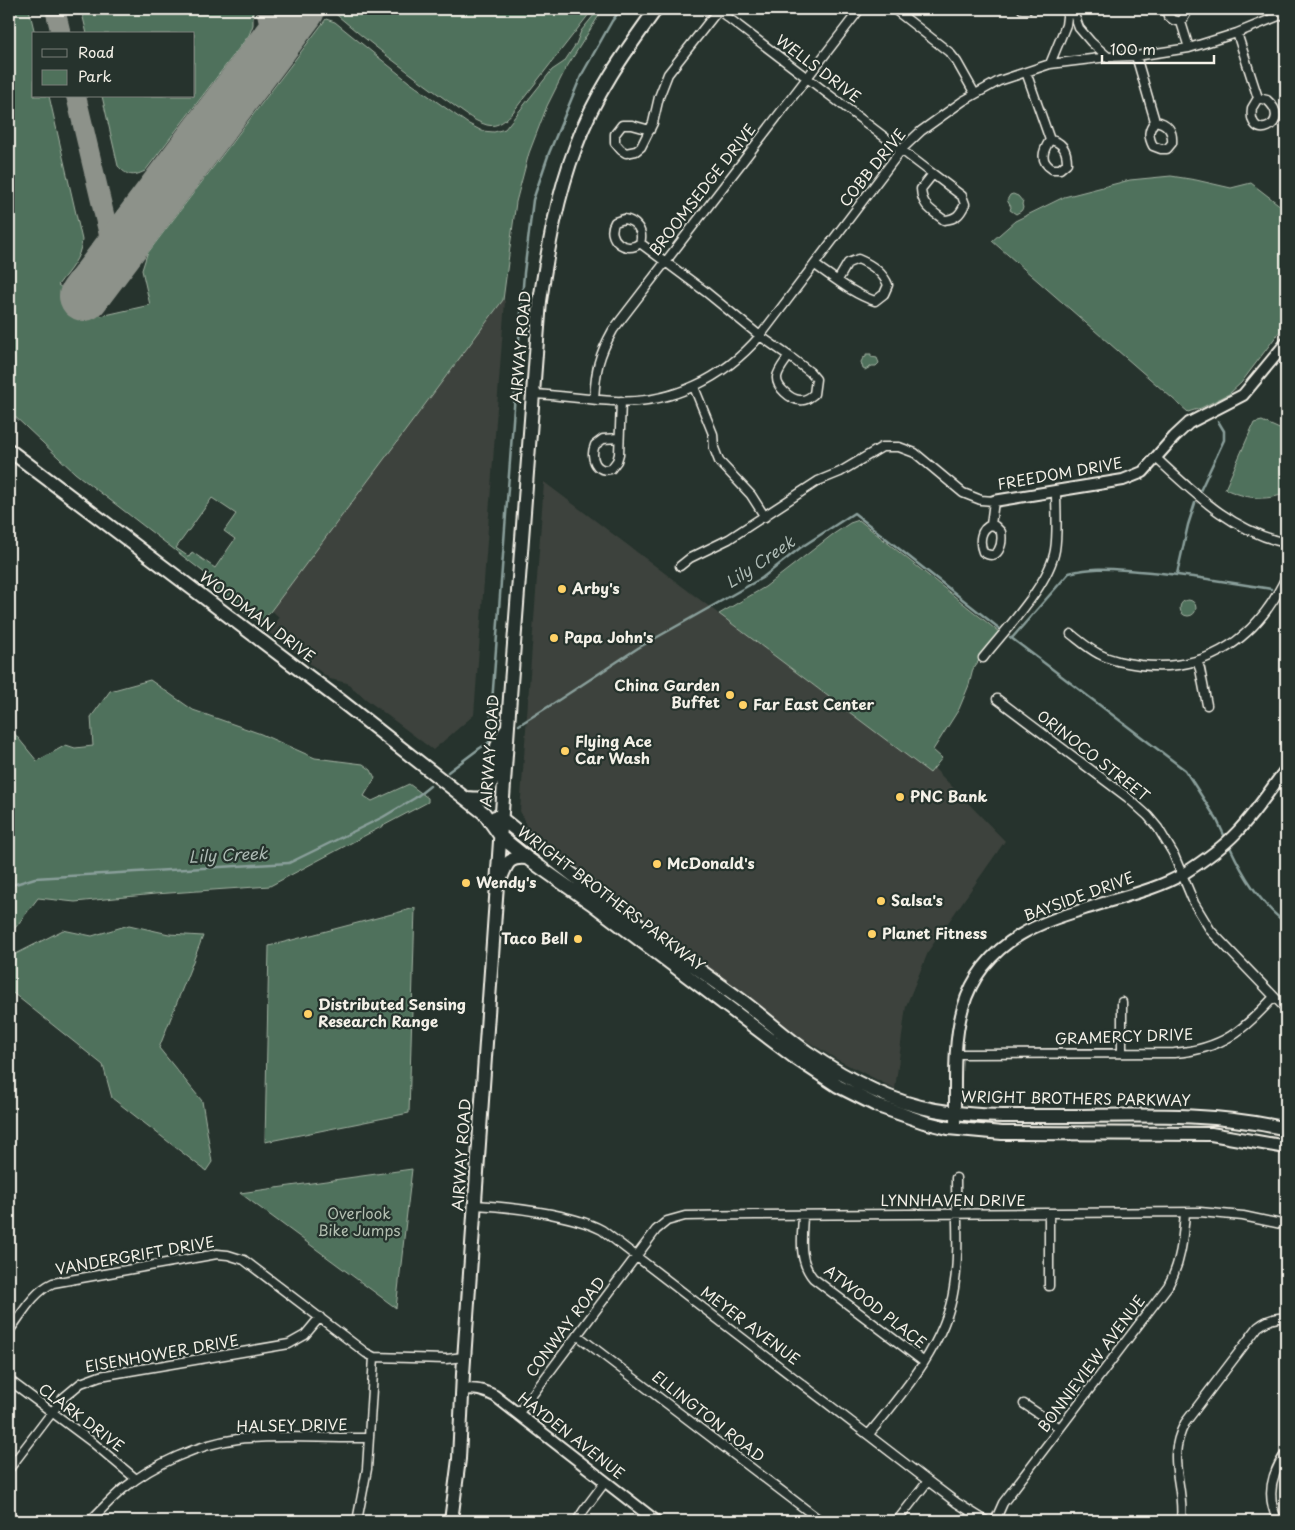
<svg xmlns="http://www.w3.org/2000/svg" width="1295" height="1530" viewBox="0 0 1295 1530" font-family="'Playpen Sans',sans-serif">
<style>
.built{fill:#3c423c}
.green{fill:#4f715b;stroke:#a2b1a2;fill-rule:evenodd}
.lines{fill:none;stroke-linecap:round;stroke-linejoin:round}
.stream{stroke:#8a9f9b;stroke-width:2.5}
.taxiway{stroke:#8d928a;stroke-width:20}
.runway{stroke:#8d928a;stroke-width:50}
.minor-casing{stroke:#f4f1e8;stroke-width:11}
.tertiary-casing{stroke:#f4f1e8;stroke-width:14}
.primary-casing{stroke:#f4f1e8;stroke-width:16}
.minor{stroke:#26332d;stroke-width:8}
.tertiary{stroke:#26332d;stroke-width:10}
.primary{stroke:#26332d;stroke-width:12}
.poi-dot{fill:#ffd166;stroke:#26332d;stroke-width:2}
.labels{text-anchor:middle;stroke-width:4.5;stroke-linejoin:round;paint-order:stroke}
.street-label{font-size:15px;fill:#f4f1e8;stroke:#26332d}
.poi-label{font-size:15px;font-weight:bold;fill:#f4f1e8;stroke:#26332d;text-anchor:start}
.park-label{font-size:15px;fill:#b2beb0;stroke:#26332d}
.water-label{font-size:16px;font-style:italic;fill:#adbab4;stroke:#26332d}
</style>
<rect width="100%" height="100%" fill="#26332d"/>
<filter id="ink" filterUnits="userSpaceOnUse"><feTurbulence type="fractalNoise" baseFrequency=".02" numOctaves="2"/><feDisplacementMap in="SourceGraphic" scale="10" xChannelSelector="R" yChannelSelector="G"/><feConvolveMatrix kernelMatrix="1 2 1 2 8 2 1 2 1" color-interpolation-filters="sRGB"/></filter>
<g filter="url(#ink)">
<path class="built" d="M503,300L505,301L474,715L433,750L354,690L351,685L347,683L330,679L268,632L279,617L271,610Z
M544,482L930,773L934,768L1005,841L929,950L906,1006L895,1089L836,1059L799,1036L528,830L520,811Z"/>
<path class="green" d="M9,9H29L35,34L34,96H49L82,240C80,260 70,269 58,285L101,316L150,305L142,270L147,254L326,19L335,22L409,82L467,123L482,131L494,132L505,129L552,70L564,62L576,44L581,31L599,9H603L565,70L547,106L529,153L516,202L503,300L261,624L203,580L206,574L75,473L9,411ZM212,498L236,514L224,531L235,539L215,568L192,552L189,557L176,548Z
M81,9H253V25L249,35L145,171C133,177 127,176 118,166L102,96H194V34H87Z
M333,9H593L513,112C507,119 498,128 487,125C472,121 458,108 445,99C406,71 368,42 332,11Z
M1171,176L1196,180L1231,188L1251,183L1286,210V323L1241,383L1229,394L1201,408L1188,412L992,241L1015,221L1064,197L1130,180Z
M1013,194L1018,196L1023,202L1022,204L1023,208L1021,211L1016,214L1010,210L1011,207L1007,200L1010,195Z
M866,354H871V357L877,358L879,363L876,366H872L865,370L863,369L861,362L863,358L866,357Z
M1262,421L1286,432V493C1265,502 1245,498 1225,489L1254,423Z
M859,520L999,632L973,669L969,685L959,709L933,750L942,758L930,773L719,614L765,587L832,535L850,523Z
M1180 608a8 8 0 1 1 16 0a8 8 0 1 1-16 0Z
M150,680L193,710L261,734L315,758L363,764L371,770L375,778L364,796L372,801L409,784L428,798V802L270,886L155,894L75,902L38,898L9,936V730L14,733L37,761L66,745L75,748L93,746L91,717L110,691Z
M415,908L409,1113L265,1142L269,946Z
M129,925L169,934L203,936L159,1048L202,1101L212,1162L206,1171L112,1098L103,1065L9,990V951L10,957L63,930L92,936Z
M412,1169L396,1308L240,1193Z"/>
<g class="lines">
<path class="stream" d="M1200,491L1224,440V431L1218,421
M1177,574L1188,525L1195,503
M1010,637L1185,770L1217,820L1224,835
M1012,638L1069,573C1096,566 1111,569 1138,571C1183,574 1227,582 1271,589
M519,725L551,705L638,648L762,578L800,548L854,513L1000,629
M489,743L524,273L533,200L549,153L581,76L612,21L621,9
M448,772L480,748L495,739
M1230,847C1243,875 1261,905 1286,923
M9,886L35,878L289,863L383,817L415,798L430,786"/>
<path class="taxiway" d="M55,9L61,34
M266,9L274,43
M76,96L114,256"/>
<path class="runway" d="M84,296L300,9"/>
<g class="minor-casing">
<path id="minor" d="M894,9L949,52L957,62L975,94
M1022,9H1028
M1072,9L1079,28L1091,42L1108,57
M1166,9L1168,16L1173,20L1181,22
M718,10L933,174L921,189C922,206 931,210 944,220C956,219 960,215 965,204L962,196L933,174
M1237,33L1258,98L1252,108C1247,145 1295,124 1267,100L1258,98
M1189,48L1181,22L1189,9
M1136,56L1155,121C1148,130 1148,136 1153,146L1161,149H1167L1172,143C1173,131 1168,123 1155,121
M1050,64L1066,25L1068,9
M1026,72L1050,140C1042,152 1040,161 1052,169H1060L1067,163C1067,151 1063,142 1050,140
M650,130L632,125H622L615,134V143L621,150L626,153L636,151L641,147L653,123L659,97L668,74L719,9
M640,243C626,255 605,238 615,222L624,219C636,221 644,231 640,243L706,292L760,336L789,356C785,362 778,370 777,377C776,387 791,400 800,400C806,401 810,397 814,394L816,379L810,372L789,356
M815,265C834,278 853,294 875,301L884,294L888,285C883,272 870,264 858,259L848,263L838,280
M694,387L713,434L714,448L719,461L751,495L765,517
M534,394C561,395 587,400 614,401C671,405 724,378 760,336L902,149L921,131L963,101L999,81L1050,64L1108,57L1136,56L1189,48L1237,33L1286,13
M594,399C596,369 598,357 613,330L860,9
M619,438L603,439L595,445C590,457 595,473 611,469L617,461L619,454L621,401
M1156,458C1195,494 1232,531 1286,543
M680,566L690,558L729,539L818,481L840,472L882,447H899L915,453L963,493L981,500L994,501L991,525C980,529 979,542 983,552C998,562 1003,545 1001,532L995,526L991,525
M1071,634C1080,641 1089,649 1099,654C1112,661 1126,663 1140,665C1208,673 1258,637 1286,577
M983,658C1005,630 1049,585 1055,550C1058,532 1056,511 1056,492
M1197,661L1200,669L1207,705
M997,699L1127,797L1148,816L1158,828L1173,853L1194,903L1211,931L1286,1009
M1122,1002V1053
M956,1054L1174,1053C1223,1049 1242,1031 1274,997
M476,1205C511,1207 572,1214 602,1230L928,1481L957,1503L986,1521
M1049,1214V1286
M803,1216C802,1238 798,1260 813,1278L924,1362
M9,1331C22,1314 33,1292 53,1283L217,1254L228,1255L244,1260L366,1353L374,1357L446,1359L464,1357
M577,1335L821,1521
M9,1380L92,1442L136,1479
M1024,1404L1060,1428
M518,1414L656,1230L667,1221L685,1216L755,1215L1200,1212L1243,1216L1286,1225
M869,1434C904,1392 946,1343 954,1288C960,1253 956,1213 956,1178
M9,1469L63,1398L81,1383L100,1376L289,1344L305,1335L320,1317
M90,1521C101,1510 111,1499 123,1489C154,1464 198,1444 238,1439C281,1434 325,1439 369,1438
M357,1521L367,1469L374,1357
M577,1521L584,1510L605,1482
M897,1521L928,1481
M995,1521L1003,1503L1168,1286C1181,1263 1183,1239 1185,1213
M1181,1521C1185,1483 1165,1461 1185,1423L1258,1327C1267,1320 1275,1317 1286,1318
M1278,1521C1266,1497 1270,1475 1286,1453"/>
</g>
<g class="tertiary-casing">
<path id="tertiary" d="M994,501L1123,480L1143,472L1174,437L1189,423L1243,395L1286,343
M955,1129C956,1054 945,980 1020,935C1043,921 1069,914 1094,906C1122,897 1158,889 1183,874C1202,862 1222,848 1237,832C1255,813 1270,790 1286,769
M462,1390C475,1388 484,1390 495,1396L656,1521"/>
</g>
<g class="primary-casing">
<path id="primary" d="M9,450L341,701L484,813L501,837L527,858L591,903L794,1057L838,1086L878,1106L924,1122L948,1128L1002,1133L1211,1134L1286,1147
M465,798C470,798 477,799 481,798C496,793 494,758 497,746C499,741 504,734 507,729
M495,817L502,819C580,882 660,942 741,1000C764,1017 784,1036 807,1052C845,1078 889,1102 935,1110C974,1117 1014,1116 1053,1116C1131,1116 1210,1111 1286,1129
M501,878C507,863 509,856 527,858
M451,1521L459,1459L463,1374L510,697L540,301C548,248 557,196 576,146C594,95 625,52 656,9"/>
</g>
<use href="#minor" class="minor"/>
<use href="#tertiary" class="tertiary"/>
<use href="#primary" class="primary"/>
</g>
</g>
<g class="poi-dot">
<circle cx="562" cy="589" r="5"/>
<circle cx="554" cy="638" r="5"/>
<circle cx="730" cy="695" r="5"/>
<circle cx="743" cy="705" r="5"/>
<circle cx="565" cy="751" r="5"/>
<circle cx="900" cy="797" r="5"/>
<circle cx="657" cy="864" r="5"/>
<circle cx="466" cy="883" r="5"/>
<circle cx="881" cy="901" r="5"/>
<circle cx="872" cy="934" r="5"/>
<circle cx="578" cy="939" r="5"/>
<circle cx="308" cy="1014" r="5"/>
</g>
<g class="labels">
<g class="street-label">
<text transform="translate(818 69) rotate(37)" y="5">WELLS DRIVE</text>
<text transform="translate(873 168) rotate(-51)" y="5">COBB DRIVE</text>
<text transform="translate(703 190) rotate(-52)" y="5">BROOMSEDGE DRIVE</text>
<text transform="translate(521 347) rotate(-85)" y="5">AIRWAY ROAD</text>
<text transform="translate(1060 474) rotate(-10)" y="5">FREEDOM DRIVE</text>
<text transform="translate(257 617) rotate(37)" y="5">WOODMAN DRIVE</text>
<text transform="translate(490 751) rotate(-86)" y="5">AIRWAY ROAD</text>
<text transform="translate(1093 756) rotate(38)" y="5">ORINOCO STREET</text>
<text transform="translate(1079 897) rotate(-20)" y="5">BAYSIDE DRIVE</text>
<text transform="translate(611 899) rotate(37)" y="5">WRIGHT BROTHERS PARKWAY</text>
<text transform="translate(1124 1037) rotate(-2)" y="5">GRAMERCY DRIVE</text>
<text transform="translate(1076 1099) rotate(1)" y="5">WRIGHT BROTHERS PARKWAY</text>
<text transform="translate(462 1155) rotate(-86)" y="5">AIRWAY ROAD</text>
<text x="953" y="1206">LYNNHAVEN DRIVE</text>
<text transform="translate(135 1256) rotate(-10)" y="5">VANDERGRIFT DRIVE</text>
<text transform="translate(875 1307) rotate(38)" y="5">ATWOOD PLACE</text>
<text transform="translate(750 1326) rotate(37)" y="5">MEYER AVENUE</text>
<text transform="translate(566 1327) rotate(-53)" y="5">CONWAY ROAD</text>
<text transform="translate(162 1354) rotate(-10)" y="5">EISENHOWER DRIVE</text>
<text transform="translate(1092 1364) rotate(-53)" y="5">BONNIEVIEW AVENUE</text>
<text transform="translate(708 1417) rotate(38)" y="5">ELLINGTON ROAD</text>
<text transform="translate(81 1418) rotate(37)" y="5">CLARK DRIVE</text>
<text transform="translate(292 1426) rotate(-1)" y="5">HALSEY DRIVE</text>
<text transform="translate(571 1436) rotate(38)" y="5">HAYDEN AVENUE</text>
</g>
<g class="poi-label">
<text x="572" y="594">Arby's</text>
<text x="564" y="643">Papa John's</text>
<text x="720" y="691" text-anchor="end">China Garden<tspan x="720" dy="17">Buffet</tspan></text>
<text x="753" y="710">Far East Center</text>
<text x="575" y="747">Flying Ace<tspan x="575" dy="17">Car Wash</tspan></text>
<text x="910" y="802">PNC Bank</text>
<text x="667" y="869">McDonald's</text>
<text x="476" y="888">Wendy's</text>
<text x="891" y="906">Salsa's</text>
<text x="882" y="939">Planet Fitness</text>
<text x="568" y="944" text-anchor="end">Taco Bell</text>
<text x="318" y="1010">Distributed Sensing<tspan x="318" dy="17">Research Range</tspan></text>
</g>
<g class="park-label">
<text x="359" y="1219">Overlook<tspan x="359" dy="17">Bike Jumps</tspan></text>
</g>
<g class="water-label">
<text transform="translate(760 562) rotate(-34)" y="6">Lily Creek</text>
<text transform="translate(228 855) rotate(-3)" y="6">Lily Creek</text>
</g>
</g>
<rect width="1295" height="1530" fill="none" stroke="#26332d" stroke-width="30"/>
<rect x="15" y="15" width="1265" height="1500" fill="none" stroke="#f4f1e8" stroke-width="2" filter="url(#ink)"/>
<rect x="32" y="32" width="162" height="65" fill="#26332d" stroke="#787f78"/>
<rect x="42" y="49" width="25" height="8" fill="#26332d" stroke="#787f78"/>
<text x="78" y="58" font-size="15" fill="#f4f1e8">Road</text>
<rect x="42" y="70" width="25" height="15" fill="#4f715b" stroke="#787f78"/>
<text x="78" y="82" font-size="15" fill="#f4f1e8">Park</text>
<path d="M1102 55v8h112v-8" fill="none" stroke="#f4f1e8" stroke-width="2.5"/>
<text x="1110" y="55" font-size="15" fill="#f4f1e8" stroke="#26332d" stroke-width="4" paint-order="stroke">100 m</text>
</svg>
